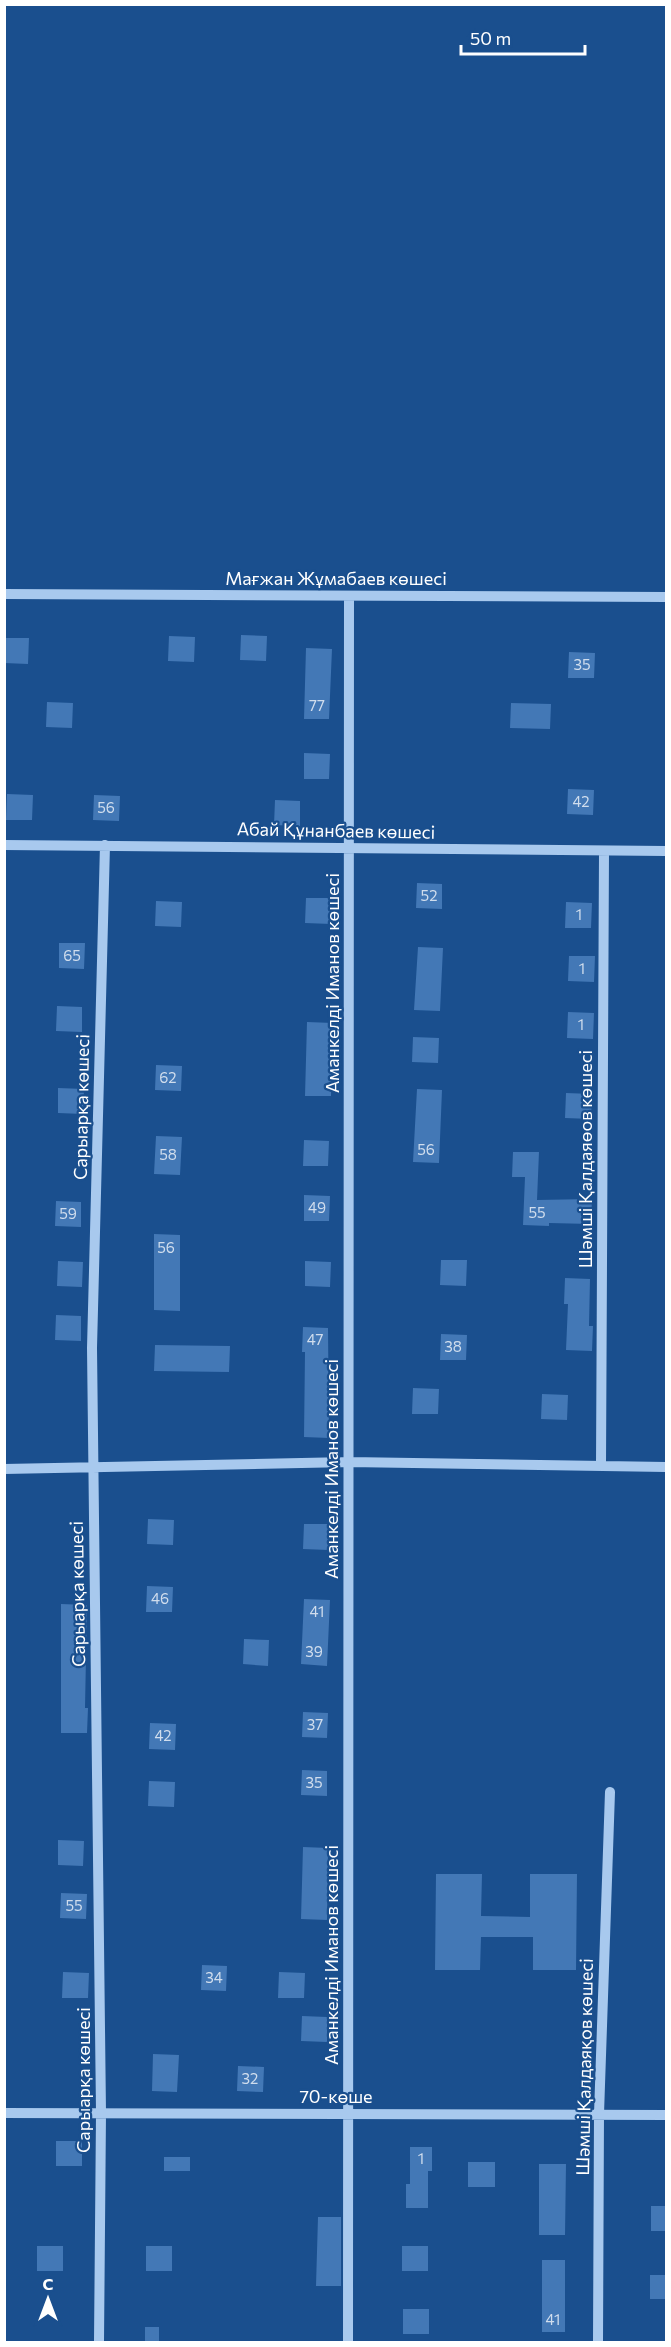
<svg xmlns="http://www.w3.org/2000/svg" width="671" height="2347" viewBox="0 0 671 2347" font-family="Commissioner,sans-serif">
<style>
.building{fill:#4378b6}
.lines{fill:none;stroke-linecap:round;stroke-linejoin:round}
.minor{stroke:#a8c9ee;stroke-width:10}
.labels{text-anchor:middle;stroke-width:4.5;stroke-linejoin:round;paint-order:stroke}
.number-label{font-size:15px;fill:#d0dded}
.street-label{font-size:18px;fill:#fff;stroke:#1a4f8e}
</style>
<rect width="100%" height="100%" fill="#1a4f8e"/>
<path class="building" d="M241,635L267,636L266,661L240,660Z
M169,636L195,637L194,662L168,661Z
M4,638H29L28,664L4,663Z
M306,648L332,649L329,719H304Z
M569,652L595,653L594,678H568Z
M47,702L73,703L72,728L46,727Z
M511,703L551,704L550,729L510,728Z
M304,753L330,754L329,779H304Z
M568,789L594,790L593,815L567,814Z
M7,794L33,795L32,820H6Z
M94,795L120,796L119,821L93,820Z
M275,800L300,801V826L274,825Z
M417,883L442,884V909L416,908Z
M306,898H332L331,924L305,923Z
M156,901L182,902L181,927L155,926Z
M566,902L592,903L591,928H565Z
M59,943H85L84,969L59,968Z
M418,947L443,948L440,1011L414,1010Z
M569,956H595L594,982L568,981Z
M57,1006L82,1007V1032L56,1031Z
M568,1012L594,1013L593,1039L567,1038Z
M307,1022L333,1023L331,1096H305Z
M413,1037L439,1038L438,1063L412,1062Z
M156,1065L182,1066L181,1091L155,1090Z
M58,1088L84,1089L83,1114L58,1113Z
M417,1089L442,1090L439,1163L413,1162Z
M566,1093L592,1094L591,1119L565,1118Z
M156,1136L182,1137L180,1175L154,1174Z
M304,1140L329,1141L328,1166H303Z
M513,1152H539L537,1200L592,1199L591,1224L549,1223V1226L523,1225L525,1177H512Z
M304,1195L330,1196L329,1221H304Z
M56,1201L81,1202V1227L55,1226Z
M154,1234L180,1235V1311L154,1310Z
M441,1260H467L466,1286L440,1285Z
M58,1261L83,1262L82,1287L57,1286Z
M305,1261L331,1262L330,1287L305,1286Z
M565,1278L590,1279L589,1326H593L592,1351L566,1350L568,1304H564Z
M56,1315L81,1316V1341L55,1340Z
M303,1327L328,1328L329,1438L304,1437L305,1352H302Z
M441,1334L467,1335L466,1360H440Z
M155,1345L230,1346L229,1372L154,1371Z
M413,1388L439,1389L438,1414H412Z
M542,1394L568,1395L567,1420L541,1419Z
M148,1519L174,1520L173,1545L147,1544Z
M304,1524H329L328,1550L303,1549Z
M147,1586L173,1587L172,1612H146Z
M304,1599L330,1600L327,1666L301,1664Z
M61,1604L87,1605L85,1708H88L87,1733H61Z
M244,1639L269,1640L268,1666L243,1664Z
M303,1712L328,1713L327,1738L302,1737Z
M150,1723L176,1724L175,1750L149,1749Z
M302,1770L327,1771V1796L301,1795Z
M149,1781L175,1782L174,1807L148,1806Z
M58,1840L84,1841L83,1866L58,1865Z
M303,1847L328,1848L327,1920L301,1919Z
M436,1874H482L481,1916L530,1917V1874H577L576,1970H533V1937H481L480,1970H435Z
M61,1893L87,1894L86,1919L60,1918Z
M202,1965L227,1966L226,1991L201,1990Z
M63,1972L89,1973L88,1998H62Z
M279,1972L305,1973L304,1998H278Z
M302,2016L327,2017V2042L301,2041Z
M153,2054L179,2055L177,2092L152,2091Z
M238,2066L264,2067L263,2092L237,2091Z
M56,2141H82V2166H56Z
M410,2147H432V2171H428V2208H406V2184H410Z
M164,2157H190V2171H164Z
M468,2162H495V2187H468Z
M539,2164H566L565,2235H539Z
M651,2206H666V2231H651Z
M318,2217H341V2286H316Z
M37,2246H63V2271H37Z
M146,2246H172V2271H146Z
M402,2246H428V2271H402Z
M542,2260H565V2332H542Z
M650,2275H666V2299H650Z
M403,2309H429V2334H403Z
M145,2327H159V2343H145Z"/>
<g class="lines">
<path class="minor" d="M4,594L666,597
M4,845L666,851
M601,1466L604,852
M4,1469L349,1462L666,1467
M4,2113L666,2115
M99,2342L101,2113L92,1348L105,845
M348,2342L349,596
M598,2342L599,2114L610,1792"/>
</g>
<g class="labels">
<g class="number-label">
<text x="582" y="670">35</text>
<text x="317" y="711">77</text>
<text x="581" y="807">42</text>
<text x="106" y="813">56</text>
<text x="429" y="901">52</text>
<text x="579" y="920">1</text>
<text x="72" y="961">65</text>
<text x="582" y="974">1</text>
<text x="581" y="1030">1</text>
<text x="168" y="1083">62</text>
<text x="426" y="1155">56</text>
<text x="168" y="1160">58</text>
<text x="317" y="1213">49</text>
<text x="537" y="1218">55</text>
<text x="68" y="1219">59</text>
<text x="166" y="1253">56</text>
<text x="315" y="1345">47</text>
<text x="453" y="1352">38</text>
<text x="160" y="1604">46</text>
<text x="317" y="1617">41</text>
<text x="314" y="1657">39</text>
<text x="315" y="1730">37</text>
<text x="163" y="1741">42</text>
<text x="314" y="1788">35</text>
<text x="74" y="1911">55</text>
<text x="214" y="1983">34</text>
<text x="250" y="2084">32</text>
<text x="421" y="2164">1</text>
<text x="553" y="2325">41</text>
</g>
<g class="street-label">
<text x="336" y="585">Мағжан Жұмабаев көшесі</text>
<text transform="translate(336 831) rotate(1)" y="6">Абай Құнанбаев көшесі</text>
<text transform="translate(333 983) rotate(-90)" y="6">Аманкелді Иманов көшесі</text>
<text transform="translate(82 1107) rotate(-89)" y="6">Сарыарқа көшесі</text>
<text transform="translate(586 1159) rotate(-90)" y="6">Шәмші Қалдаяөов көшесі</text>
<text transform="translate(332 1469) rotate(-90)" y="6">Аманкелді Иманов көшесі</text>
<text transform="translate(78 1594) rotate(-91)" y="6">Сарыарқа көшесі</text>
<text transform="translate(332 1955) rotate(-90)" y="6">Аманкелді Иманов көшесі</text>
<text transform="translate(585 2067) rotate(-89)" y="6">Шәмші Қалдаяқов көшесі</text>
<text transform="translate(84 2080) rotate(-90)" y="6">Сарыарқа көшесі</text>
<text x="336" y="2103">70-көше</text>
</g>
</g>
<rect width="671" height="2347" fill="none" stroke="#ffffff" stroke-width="12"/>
<g transform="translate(48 2299)" stroke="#1a4f8e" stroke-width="4.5" paint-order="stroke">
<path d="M0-4.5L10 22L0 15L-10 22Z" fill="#ffffff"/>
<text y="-9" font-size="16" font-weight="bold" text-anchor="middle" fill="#ffffff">С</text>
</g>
<path d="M461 45v9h124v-9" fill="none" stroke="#ffffff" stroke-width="3"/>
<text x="470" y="45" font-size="18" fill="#ffffff" stroke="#1a4f8e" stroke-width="4.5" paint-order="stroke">50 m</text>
</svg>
